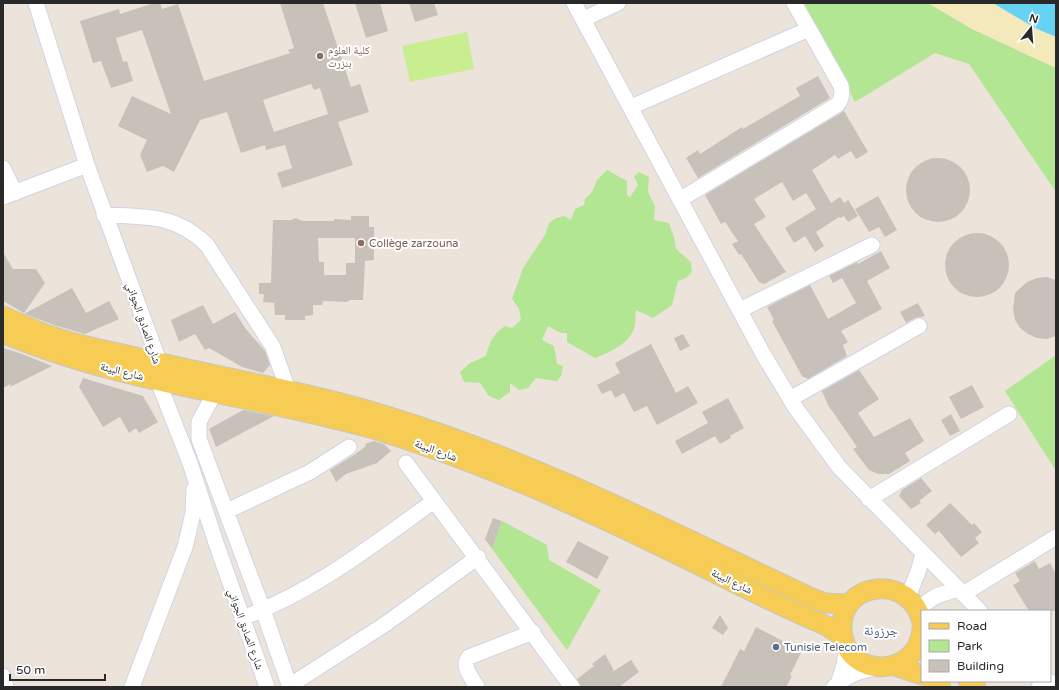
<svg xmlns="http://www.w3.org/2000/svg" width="1059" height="690" viewBox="0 0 1059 690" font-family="'Varela Round','Noto Naskh Arabic',sans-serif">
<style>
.green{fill:#b2e693}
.sand{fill:#f3e9bb}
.pitch{fill:#c8ee8f}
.water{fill:#67d3f4}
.building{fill:#c7c1ba;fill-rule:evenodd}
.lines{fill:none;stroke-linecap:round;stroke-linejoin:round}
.minor-casing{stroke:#cfd4e3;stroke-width:17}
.major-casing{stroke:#c7c7c7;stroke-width:21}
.minor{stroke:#fff;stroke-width:15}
.major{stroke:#f6cc55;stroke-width:19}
.education-dot{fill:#8d6e63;stroke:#fff;stroke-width:1.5}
.service-dot{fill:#5c6f8a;stroke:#fff;stroke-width:1.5}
.labels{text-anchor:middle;stroke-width:4;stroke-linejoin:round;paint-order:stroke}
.education-label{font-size:11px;fill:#785e54;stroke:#fff;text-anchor:start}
.street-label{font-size:11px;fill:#292929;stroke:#fff}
.service-label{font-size:11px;fill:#4e5e75;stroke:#fff;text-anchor:start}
.quarter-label{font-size:13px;fill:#48527b;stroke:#fff}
</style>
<rect width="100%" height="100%" fill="#ece4da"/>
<path class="green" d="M804,3H928L972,29L1056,68V192L969,64L935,53L855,102Z
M607,170L627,181V195L630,197L638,185L634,177L639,172L649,177L648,192L655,206L654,220L669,223L674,237L676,249L691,262L692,272L686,278L678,281L672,305L653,318L636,310C635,315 636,321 635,326C630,344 610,352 595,358L567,342V333H561L548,326L542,340L554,346L557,364L563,366L561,376L557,381L536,378L528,388L519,390L510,383V392L499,400L489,396L480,383L464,382L460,372L470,363L486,356C489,343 493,334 505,326L512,328L521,320L519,309L512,299L523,268L545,235L549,223L556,218L564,216L571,220L575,209L584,205L585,199L592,192L597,180Z
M1056,355V471L1005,391Z
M502,521L547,545L549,560L601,590L567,650L492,549Z"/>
<path class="sand" d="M928,3H993L1035,28L1056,37V68L972,29Z"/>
<path class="pitch" d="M467,32L474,69L410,82L402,46Z"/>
<path class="water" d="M993,3H1056V37L1035,28Z"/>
<path class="building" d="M154,3H160L162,9L178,4L204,81L290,53L288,50L294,48L280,3H323L351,87L360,84L369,112L338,122L353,165L282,188L277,173L292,168L285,145L266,150L265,145L241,153L227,112L200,120L174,172L163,166L147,172L140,155L147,140L118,126L132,96L171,114L142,30L116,38L123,62L127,61L133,81L111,88L101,61L93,63L80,21L119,9L120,14ZM311,84L314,90L320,88L328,114L274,132L263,100Z
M355,3H380L388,31L366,38Z
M409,3H434L438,15L415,22Z
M818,76L830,98L698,178L686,158L698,150L700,154L742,127L743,129L800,96L796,88Z
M844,111L868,152L856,159L851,151L838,159L835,155L812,170L831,203L840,197L844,203L848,200L858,216L848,222L844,216L840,218L839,217L816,232L824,246L815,252L805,236L794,243L785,228L816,209L806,193L793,201L782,182L754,199L766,217L754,224L786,272L764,284L759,282L741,254L739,255L732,244L738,241L725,222L721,224L705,195Z
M906 190a32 32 0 1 1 64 0a32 32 0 1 1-64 0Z
M878,196L897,230L885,237L879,227L869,232L855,209Z
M351,216H369V227H374V260L365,261L363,300H350L347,302L323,301L322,305H313V315L305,316V320H285V315H275L274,303L263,302L264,294H259V283H271L273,220H291L296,218L302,221H334V219L351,220ZM318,238H355V263H346V275H324V262H319Z
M945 265a32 32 0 1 1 64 0a32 32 0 1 1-64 0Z
M881,251L890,268L867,281L882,309L841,331L848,342L843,345L847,356L808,379L802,376L772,321L774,320L767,307L810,285L828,319L856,303L842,278L833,283L829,276L857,262L858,264Z
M3,252L13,269H36L45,283L24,313L3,301Z
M1047,277L1056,280V336L1047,339L1037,338L1028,334L1020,328L1015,320L1013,309L1015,293L1027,282L1037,278Z
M72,288L86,313L109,301L119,319L85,334L57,326L24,314Z
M918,303L925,316L915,318L906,323L900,312Z
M203,305L213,324L235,312L245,328L265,351L270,365L263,373L242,367L209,348L205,350L195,334L179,342L171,320Z
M683,334L690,346L680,351L674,338Z
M651,344L676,393L688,386L698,403L657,425L647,406L634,412L624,393L615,398L611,390L602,394L597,385L620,373L615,363Z
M3,348L22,354L52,366L10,387L11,384L3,388Z
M859,370L879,399L858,413L874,437L910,418L924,441L905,453L910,461L889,474H878L869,470L853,449L857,447L828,405L822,391Z
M83,378L143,396L158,422L139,433L136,428L129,433L120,417L103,427L79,387Z
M972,385L984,407L961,419L949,397Z
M728,398L744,428L730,436L731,438L720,444L715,436L682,454L675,441L708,423L702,412Z
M243,410L274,416L216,447L209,429Z
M951,414L960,431L950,436L941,420Z
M374,441L384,444L391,451L377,463L346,474L336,482L330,470L354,455L366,446L365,444Z
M921,478L932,491L919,501L921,503L911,509L899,496L902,490Z
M950,503L972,525L974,523L982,532L975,538L979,543L961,557L939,531L935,534L926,525Z
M493,518L502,521L492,549L485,539Z
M578,541L609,557L597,579L566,562Z
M1035,561L1039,569L1050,563L1056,574V611H1029L1013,585L1020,581L1015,573Z
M720,615L728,628L723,635L712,628Z
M756,627L802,651L790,675L792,676L786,687H721L740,649L744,651Z
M605,654L614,671L631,660L639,672L619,687H581L577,679L594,666L592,664Z"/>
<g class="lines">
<g class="minor-casing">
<path id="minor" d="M36,3L87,165L160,364L158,381L190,463L216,543L267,687
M574,3L763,354L795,407L839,467L980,611
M584,19L618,3
M631,107L809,29L794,3
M3,168L15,193
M3,197L87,165
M681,199L837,105C842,99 843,94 841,86L809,29
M104,215C146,217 176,214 207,245L273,347L288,390
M740,310L872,245
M215,392L199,422V439L263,610L290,687
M790,399L919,326
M406,463L572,687
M869,499L1009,414
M227,511L310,472L349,447
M963,594L1056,537
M908,597L919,569L923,553
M917,609L936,596L958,589
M242,618C315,591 371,546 434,501
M3,676L6,687
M838,684L844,665L847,645
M289,686L384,625L478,557
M132,687L185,547L193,513L194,489
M477,687C472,678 461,666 469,657L533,632
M834,687C847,675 862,669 879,668
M1039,687L1049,681"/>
</g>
<g class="major-casing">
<path id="major" d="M3,316C16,322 29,328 43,333C71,344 101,349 131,356C216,377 303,390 387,416C535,461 673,533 812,598L825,603L849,604
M3,333C106,377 218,391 326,417C346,422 366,426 386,433C485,464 580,507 674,553C724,577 774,604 825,625L843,637
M922,623C912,573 839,580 842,630C845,680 919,679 922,628
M895,666L922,675
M932,681L941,687
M968,681L976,687"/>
</g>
<use href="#minor" class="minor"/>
<use href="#major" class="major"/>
</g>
<g class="education-dot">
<circle cx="320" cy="56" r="4"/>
<circle cx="361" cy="243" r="4"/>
</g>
<circle class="service-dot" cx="776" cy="647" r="4"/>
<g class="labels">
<g class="education-label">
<text x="328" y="54">كلية العلوم<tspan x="328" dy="13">بنزرت</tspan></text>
<text x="369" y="247">Collège zarzouna</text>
</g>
<g class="street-label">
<text transform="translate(144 323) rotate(71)" y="4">شارع الصادق الجواني</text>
<text transform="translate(122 371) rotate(14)" y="4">شارع البيئة</text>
<text transform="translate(436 450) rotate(20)" y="4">شارع البيئة</text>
<text transform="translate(732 581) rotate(26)" y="4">شارع البيئة</text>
<text transform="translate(246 629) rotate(70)" y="4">شارع الصادق الجواني</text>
</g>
<g class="service-label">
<text x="784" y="651">Tunisie Telecom</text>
</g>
<g class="quarter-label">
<text x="881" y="635">جرزونة</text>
</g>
</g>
<rect width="1059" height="690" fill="none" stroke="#292929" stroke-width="8"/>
<rect x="921" y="610" width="130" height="72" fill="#ffffff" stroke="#a9a9a9"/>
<rect x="929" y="623" width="20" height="6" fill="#f6cc55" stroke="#a9a9a9"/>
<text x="957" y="630" font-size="12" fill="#292929">Road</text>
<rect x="929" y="640" width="20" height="12" fill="#b2e693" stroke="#a9a9a9"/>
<text x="957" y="650" font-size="12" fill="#292929">Park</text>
<rect x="929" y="660" width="20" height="12" fill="#c7c1ba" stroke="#a9a9a9"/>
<text x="957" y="670" font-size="12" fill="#292929">Building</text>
<g transform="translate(1031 28) rotate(17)" stroke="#ffffff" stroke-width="3" paint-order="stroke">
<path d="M0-3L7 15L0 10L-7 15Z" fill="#292929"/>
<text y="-6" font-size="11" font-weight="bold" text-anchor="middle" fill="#292929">N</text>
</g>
<path d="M10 674v6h95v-6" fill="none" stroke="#292929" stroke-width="2"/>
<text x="16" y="674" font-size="12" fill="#292929" stroke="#ffffff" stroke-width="3" paint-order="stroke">50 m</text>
</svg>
